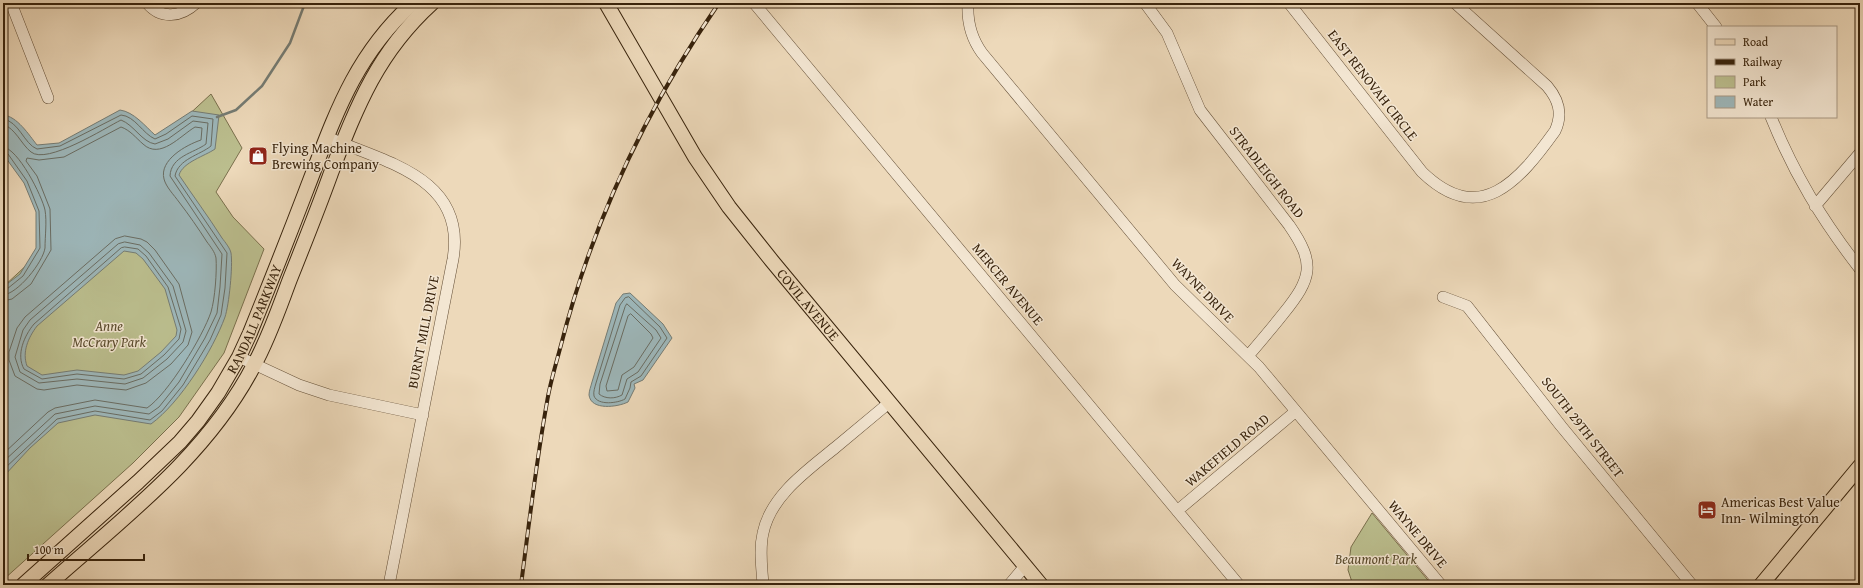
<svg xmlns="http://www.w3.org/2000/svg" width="1863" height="588" viewBox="0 0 1863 588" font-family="'Gentium Book Plus',serif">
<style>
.green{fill:#bbbe8e;stroke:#7a704d}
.water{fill:#9db7ba;stroke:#757c74;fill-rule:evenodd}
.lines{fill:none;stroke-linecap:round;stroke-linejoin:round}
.shore{stroke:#6a6d63;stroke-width:1}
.stream{stroke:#757c74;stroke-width:2.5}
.minor-casing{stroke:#655038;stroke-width:12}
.major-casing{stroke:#38230c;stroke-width:16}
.minor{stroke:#f3e6d2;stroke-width:11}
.major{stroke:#edd9ba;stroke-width:14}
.rail-casing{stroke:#38230c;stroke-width:4}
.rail{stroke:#f3e6d2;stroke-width:2.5;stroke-dasharray:8;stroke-linecap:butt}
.labels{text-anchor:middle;stroke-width:3;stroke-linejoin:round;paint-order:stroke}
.street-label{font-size:14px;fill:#38230c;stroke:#f3e6d2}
.poi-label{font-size:14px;fill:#38230c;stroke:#f3e6d2;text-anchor:start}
.park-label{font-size:14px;font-style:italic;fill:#594a2c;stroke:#f3e6d2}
</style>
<rect width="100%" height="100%" fill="#edd9ba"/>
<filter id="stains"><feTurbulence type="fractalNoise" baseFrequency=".005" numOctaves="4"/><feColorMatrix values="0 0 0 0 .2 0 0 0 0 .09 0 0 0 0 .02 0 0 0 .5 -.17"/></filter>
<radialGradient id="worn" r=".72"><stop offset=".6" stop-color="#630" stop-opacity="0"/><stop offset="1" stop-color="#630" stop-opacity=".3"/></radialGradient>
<path class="green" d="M211,94L242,148L216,192L233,217L264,249L224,353L179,417L133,463L3,580V287Z
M1372,513L1432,585H1353L1348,570L1351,547Z"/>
<path class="water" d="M120,110C134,112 145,126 155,135L192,111L219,115L215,149C205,156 183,162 179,175C193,196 208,216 222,238C225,242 230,248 231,253C233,266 229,305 225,317C213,350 180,403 151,424L95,415L58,423L30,448L3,477V287L20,274L36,248V212L24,183L3,154V115C17,116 29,135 37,145L59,143ZM124,251L136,253L143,259L165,289L177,330L176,336L161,352L138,371L124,375L77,370L42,375L27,366C22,352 28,338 37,326Z
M630,293L663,324L672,338L643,380L634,384L635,388L628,402C618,407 591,411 589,395C589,391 591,386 592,382L616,303L623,294Z"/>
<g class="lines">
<path class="shore" d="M3,119C19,121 24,144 37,149L60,146L121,115C135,116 143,134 155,139L166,134L192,116L213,119L211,146C200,155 178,159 175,176L227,253L225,288L221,315L210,340L183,385L162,411L150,420L95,411L57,419L3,470
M3,124C16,129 21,144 31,152C47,165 105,128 121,120C134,125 142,142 155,144L168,139L193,121L208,123L206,144C194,153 171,156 170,176L222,254L220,287L217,313L205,338L179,382L159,407L149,414L95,406L55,414L3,462
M3,147C18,148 42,196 45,210C47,222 45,236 45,248C43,262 18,294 3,295
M3,152L8,154L27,181L39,211L40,248L23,276L7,289L3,290
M125,236L141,239L147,242L155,250L179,284L192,332L188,345L171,364L146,383L126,390L77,385L44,390L37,389L15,376L9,360V352L17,328L25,317L115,239Z
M125,242L140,245L149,253L173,286L186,331L183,342L167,359L143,378L125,384L77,379L39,383L20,372L15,357L23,330L30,320L118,244Z
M125,247L138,249L146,256L168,287L181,329L179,339L164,355L141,374L124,379L77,374L42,379L24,369C16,355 24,336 34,324L121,248Z
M629,297L660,327L667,338L641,376L631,382L630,388L625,399C618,403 598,406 594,396C593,392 595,387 596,383L620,305L625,298Z
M3,301L12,299L31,284L51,250L50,209L37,176L26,161L27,158L39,160L64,157L121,127C130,130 136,138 143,144C160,160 180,136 195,127L202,128L201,140C186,145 159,160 164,179C166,187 174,195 179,202C189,215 198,228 207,242C210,246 215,252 216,258C217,271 215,299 211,312C203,336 168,394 147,408L95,400L55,408L48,412L3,454
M627,304L656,330L661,338L638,372L627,379L622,395C615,399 605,399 599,394L600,384L625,307Z
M631,314L651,334L653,338L634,367L622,375L618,390L607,391L606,386L628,316Z"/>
<path class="stream" d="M217,117L236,110L262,86L290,43L305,3"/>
<g class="minor-casing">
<path id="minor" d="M11,3L48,98
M147,3C161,20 181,17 196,3
M754,3L1239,585
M968,3C967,22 971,38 982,53L1175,285L1259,367L1441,585
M1145,3L1167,33L1200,110L1289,225C1316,264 1312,278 1283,314C1272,328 1260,342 1248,356
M1289,3L1422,172C1480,228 1519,181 1555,131C1563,114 1559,100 1547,86L1455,3
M1697,3L1716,27
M1771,117C1794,174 1822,220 1860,269
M327,137C384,162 467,177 453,259L389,585
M1815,206L1860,153
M1443,297L1467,306L1561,426L1692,585
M239,357L299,385L329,395L423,415
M1177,511L1296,411
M763,585C762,568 759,550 763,533C771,495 808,470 836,447C854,432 872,417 890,402
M1009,585L1025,566"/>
</g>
<g class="major-casing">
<g id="major">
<path id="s1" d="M606,3L695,157L729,207L772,261L1041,585"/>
<path id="s2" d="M23,585L138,482L180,442L198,421L218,393L239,357L250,333C269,286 288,238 306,191C334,119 353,57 413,3"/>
<path d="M48,585C123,518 207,456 254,365C269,338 279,308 290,279C304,244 318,209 331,173C357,106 377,53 432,3"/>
<path d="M1761,585L1860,466"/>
</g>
</g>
<use href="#minor" class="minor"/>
<use href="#major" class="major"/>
<g class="rail-casing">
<path id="rail" d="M521,585C529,524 536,463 547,402C550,383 556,364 561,345C593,220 646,109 719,3"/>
</g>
<use href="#rail" class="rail"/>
</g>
<defs>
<g id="shop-square" transform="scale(1)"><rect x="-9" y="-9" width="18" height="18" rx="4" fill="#8f2418" stroke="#f3e6d2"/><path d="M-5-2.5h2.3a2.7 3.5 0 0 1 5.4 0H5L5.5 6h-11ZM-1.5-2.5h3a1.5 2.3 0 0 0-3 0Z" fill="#fff"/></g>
<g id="hotel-square" transform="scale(1)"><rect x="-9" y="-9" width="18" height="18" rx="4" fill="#8f2418" stroke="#f3e6d2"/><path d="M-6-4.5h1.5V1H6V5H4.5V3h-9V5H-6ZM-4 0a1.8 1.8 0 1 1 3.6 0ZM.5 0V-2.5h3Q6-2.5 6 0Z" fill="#fff"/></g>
</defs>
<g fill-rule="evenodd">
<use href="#shop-square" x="258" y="156"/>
<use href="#hotel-square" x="1707" y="510"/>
</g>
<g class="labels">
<g class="street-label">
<text transform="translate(1373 85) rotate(52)" y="5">EAST RENOVAH CIRCLE</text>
<text transform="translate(1267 172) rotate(52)" y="5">STRADLEIGH ROAD</text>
<text transform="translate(1008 284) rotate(50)" y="5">MERCER AVENUE</text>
<text transform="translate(1203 290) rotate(46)" y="5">WAYNE DRIVE</text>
<text dy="5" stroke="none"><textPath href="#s1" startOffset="364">COVIL AVENUE</textPath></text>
<text dy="5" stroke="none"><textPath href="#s2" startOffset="357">RANDALL PARKWAY</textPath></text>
<text transform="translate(423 332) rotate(-79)" y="5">BURNT MILL DRIVE</text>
<text transform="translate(1583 427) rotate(52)" y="5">SOUTH 29TH STREET</text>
<text transform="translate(1227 450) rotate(-40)" y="5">WAKEFIELD ROAD</text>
<text transform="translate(1418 534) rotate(50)" y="5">WAYNE DRIVE</text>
</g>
<g class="poi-label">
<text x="272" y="153">Flying Machine<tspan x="272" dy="16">Brewing Company</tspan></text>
<text x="1721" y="507">Americas Best Value<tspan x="1721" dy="16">Inn- Wilmington</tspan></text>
</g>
<g class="park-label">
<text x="109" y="331">Anne<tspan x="109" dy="16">McCrary Park</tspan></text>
<text x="1376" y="564">Beaumont Park</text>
</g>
</g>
<rect width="1863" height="588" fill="none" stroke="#edd9ba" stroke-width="16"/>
<rect x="4" y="4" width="1855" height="580" fill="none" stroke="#38230c" stroke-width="2"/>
<rect x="8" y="8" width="1847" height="572" fill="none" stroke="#38230c"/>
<rect x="1707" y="26" width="130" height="92" fill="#f3e6d2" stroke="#a89883"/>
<rect x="1715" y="39" width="20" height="6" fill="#edd9ba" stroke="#a89883"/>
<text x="1743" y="46" font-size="12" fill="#38230c">Road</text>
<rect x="1715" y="59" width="20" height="6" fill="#38230c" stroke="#a89883"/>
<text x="1743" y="66" font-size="12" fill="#38230c">Railway</text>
<rect x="1715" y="76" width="20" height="12" fill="#bbbe8e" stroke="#a89883"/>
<text x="1743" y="86" font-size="12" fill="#38230c">Park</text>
<rect x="1715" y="96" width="20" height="12" fill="#9db7ba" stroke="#a89883"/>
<text x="1743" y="106" font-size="12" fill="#38230c">Water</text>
<path d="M28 554v6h116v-6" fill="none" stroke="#38230c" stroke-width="2"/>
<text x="34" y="554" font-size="12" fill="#38230c" stroke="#f3e6d2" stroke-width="3" paint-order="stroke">100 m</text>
<rect width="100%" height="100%" filter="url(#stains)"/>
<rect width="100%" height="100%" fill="url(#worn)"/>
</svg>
